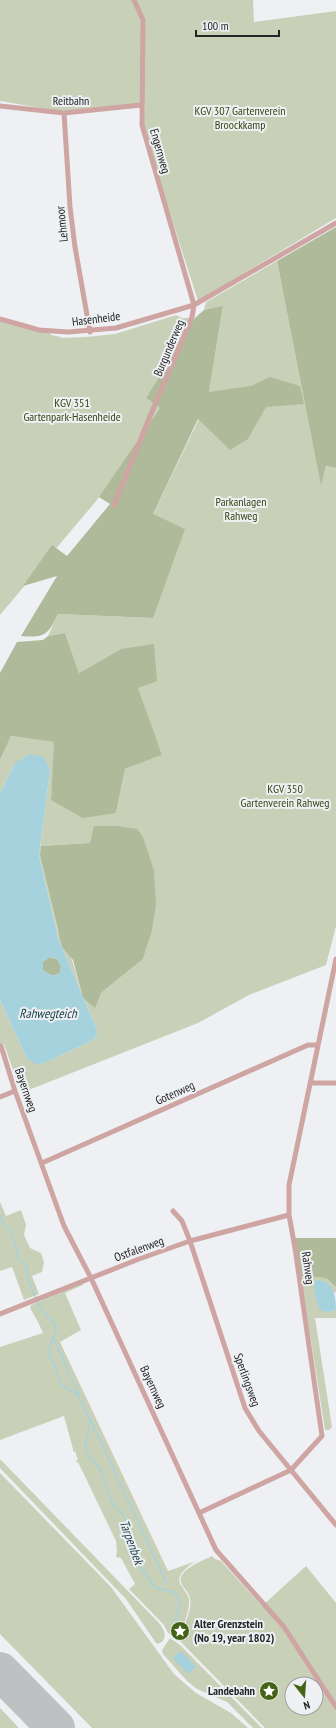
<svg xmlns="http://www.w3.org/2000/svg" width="336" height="1728" viewBox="0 0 336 1728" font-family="'PT Sans Narrow',sans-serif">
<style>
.green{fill:#c8d1b8;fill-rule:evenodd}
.forest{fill:#aeba99}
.water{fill:#a6d2de;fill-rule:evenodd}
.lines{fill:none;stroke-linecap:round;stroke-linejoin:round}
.stream{stroke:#a6d2de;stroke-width:1.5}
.taxiway{stroke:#bec0c2;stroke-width:15}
.runway{stroke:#bec0c2;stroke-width:38}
.minor{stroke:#cea5a2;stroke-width:5}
.labels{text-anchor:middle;stroke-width:4;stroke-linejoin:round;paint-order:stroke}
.street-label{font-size:12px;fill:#242526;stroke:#eff0f3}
.park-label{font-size:12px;fill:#374610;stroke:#eff0f3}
.poi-label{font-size:12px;font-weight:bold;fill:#242526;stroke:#eff0f3;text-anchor:start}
.water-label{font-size:13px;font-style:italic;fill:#173e48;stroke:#eff0f3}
</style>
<rect width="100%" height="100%" fill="#eff0f3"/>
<path class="green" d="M0,0H253L254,22L336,11V218L198,301L143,129L145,103L87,110L58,111L0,101Z
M277,261L321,485L326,466L336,468V926L326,965L249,995L198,1023L21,1093L4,1044L0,1045V1000L27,1059L49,1061L93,1040L97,1036V1030L58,938L39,855L50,771L15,763L0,793V760L11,736L55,742L51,800L116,813L125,769L162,755L121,649L79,673L65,633L48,636L58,614L153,618V514L199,419L209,392L223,307L204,310L206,302ZM90,843L156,905L152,931L143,959L101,993L83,998L72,960L58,932L40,855L41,846Z
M176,315L182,318H195L146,398L160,408L102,494L0,615V321L50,332L51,335L61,337V338L86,337L115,334Z
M0,1202L6,1216L21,1210L26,1225L24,1235L30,1248L41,1253L44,1262L42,1272L32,1276L39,1294L24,1300L12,1267L0,1271Z
M301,1276L326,1278L336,1287V1293L332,1291L315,1287V1293L323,1311L336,1310V1318H315L332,1427L329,1430H325Z
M82,1283L83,1285L65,1293L81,1330L60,1342L168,1571L194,1562C185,1569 173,1577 183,1588C185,1592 188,1594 189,1599C190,1608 186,1618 183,1626H184C187,1618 192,1608 190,1599C189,1591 183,1589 181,1582C177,1570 204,1560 212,1556L215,1559L221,1561L262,1606L306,1566L336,1603V1728H265L176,1637L168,1633L164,1625L129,1589L135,1584L121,1558L116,1557L117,1551L116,1541L78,1462L77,1463L76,1460H78L75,1451L73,1452V1449L64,1416L0,1440V1347L43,1333L38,1322L30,1308L31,1305ZM292,1684H316V1708H292Z
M0,1459L158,1622C163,1628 167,1634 163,1641L158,1644L156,1643L126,1599L0,1468Z
M0,1473L111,1587L174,1674L196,1693L231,1713L248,1728H92L0,1634Z
M170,1638L180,1645L262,1728H253L227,1702L197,1689L187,1681L163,1654L162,1650Z
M0,1708L19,1728H0Z"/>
<path class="forest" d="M336,227V468L326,466L321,486L277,261Z
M223,306L209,392L251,386L270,377L300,386L304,404L266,407L248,439L230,450L198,419L153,514L185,529L153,618L58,614C48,635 45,638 21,636L57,576L23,586L52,545L67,556L110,504L99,497L160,408L146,398L195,318L204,310Z
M65,633L79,673L121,649L154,644L157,681L138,688L162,755L125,769L116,813L83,818L51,800L54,742L11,736L0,760V673L17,642L43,640L48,636Z
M94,826H116L137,829L143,837L154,871L156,906L152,931L143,959L101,993L95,1008L83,998L73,960L62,947L40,855L41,846L90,843Z
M49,957L57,959L61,966L60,973C53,977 49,975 43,970V962Z
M293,1238H336V1287L326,1278L301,1276Z"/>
<path class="water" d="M30,754L44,757L50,771L39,855L58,938L97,1030V1036L93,1040L49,1061L38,1065L27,1059L0,1000V793L15,763ZM49,957L57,959L61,966L60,973C53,977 49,975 43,970V962Z
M316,1280C334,1281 336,1295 336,1310L326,1312L320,1310C317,1302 312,1288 316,1280Z
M181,1651L196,1667L188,1674L173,1658Z"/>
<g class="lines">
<path class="stream" d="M0,1215L5,1225L11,1230L19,1259L26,1265L28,1272L27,1277L28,1281L41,1309L55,1325L56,1331L50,1346L49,1356L54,1364L60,1383L63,1386L78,1395L90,1420L85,1447L89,1455L100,1469L112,1502L125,1518L129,1540L141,1568L153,1585L156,1588L173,1592L179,1598L180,1603L174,1628
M54,1340L76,1388L78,1395
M91,1421L167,1584"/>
<path class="taxiway" d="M22,1693L49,1728"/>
<path class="runway" d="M0,1671L56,1728"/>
<path class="minor" d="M0,106L64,113L141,105
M64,113L70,207L75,247L90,332
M0,319L39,330L68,332L116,328L194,305L336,223
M114,505L148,421L192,317L194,305L142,125L143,20L134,0
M1,1046L15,1091L64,1226L91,1278L216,1550L284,1627L336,1707
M310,1083H336
M0,1097L15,1091
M42,1163L308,1045H318
M173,1211L182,1221L190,1241L245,1408L259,1431L336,1525
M0,1314L139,1259L190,1241L289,1215
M199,1513L291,1470L322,1436L295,1248L289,1215V1185L336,959"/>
</g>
<defs>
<g id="sight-disc" transform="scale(1)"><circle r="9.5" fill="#446316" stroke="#eff0f3"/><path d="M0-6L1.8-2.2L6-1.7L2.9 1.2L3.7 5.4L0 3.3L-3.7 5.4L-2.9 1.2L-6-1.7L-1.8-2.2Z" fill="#fff"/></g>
</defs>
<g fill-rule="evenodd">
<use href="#sight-disc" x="180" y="1631"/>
<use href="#sight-disc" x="269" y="1691"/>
</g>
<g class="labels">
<g class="street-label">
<text x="71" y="105">Reitbahn</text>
<text transform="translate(160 151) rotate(74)" y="4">Engernweg</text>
<text transform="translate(62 224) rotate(-96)" y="4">Lehmoor</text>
<text transform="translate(96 319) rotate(-7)" y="4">Hasenheide</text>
<text transform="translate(169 348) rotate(-67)" y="4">Burgunderweg</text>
<text transform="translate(26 1090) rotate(71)" y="4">Bayernweg</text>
<text transform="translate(175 1093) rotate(-24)" y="4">Gotenweg</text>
<text transform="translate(139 1249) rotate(-20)" y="4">Ostfalenweg</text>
<text transform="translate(308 1268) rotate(82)" y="4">Rahweg</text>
<text transform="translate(247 1380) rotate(70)" y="4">Sperlingsweg</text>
<text transform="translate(153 1387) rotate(65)" y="4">Bayernweg</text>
</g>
<g class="park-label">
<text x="240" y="115">KGV 307 Gartenverein<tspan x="240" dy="14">Broockkamp</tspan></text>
<text x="72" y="407">KGV 351<tspan x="72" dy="14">Gartenpark-Hasenheide</tspan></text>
<text x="241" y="506">Parkanlagen<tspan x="241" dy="14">Rahweg</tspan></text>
<text x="285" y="793">KGV 350<tspan x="285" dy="14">Gartenverein Rahweg</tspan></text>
</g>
<g class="poi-label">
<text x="194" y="1628">Alter Grenzstein<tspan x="194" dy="14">(No 19, year 1802)</tspan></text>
<text x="255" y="1695" text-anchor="end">Landebahn</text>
</g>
<g class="water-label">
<text x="48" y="1018">Rahwegteich</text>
<text transform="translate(132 1542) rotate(70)" y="5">Tarpenbek</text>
</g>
</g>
<g transform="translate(304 1696) rotate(163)"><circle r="19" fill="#eff0f3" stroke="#9e9fa1"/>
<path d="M0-3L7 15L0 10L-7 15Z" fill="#446316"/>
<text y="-6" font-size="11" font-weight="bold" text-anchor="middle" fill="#242526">N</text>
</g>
<path d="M196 30v6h83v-6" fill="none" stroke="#242526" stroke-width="2"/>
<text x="202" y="30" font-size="12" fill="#242526" stroke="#eff0f3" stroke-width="3" paint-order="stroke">100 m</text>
</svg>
